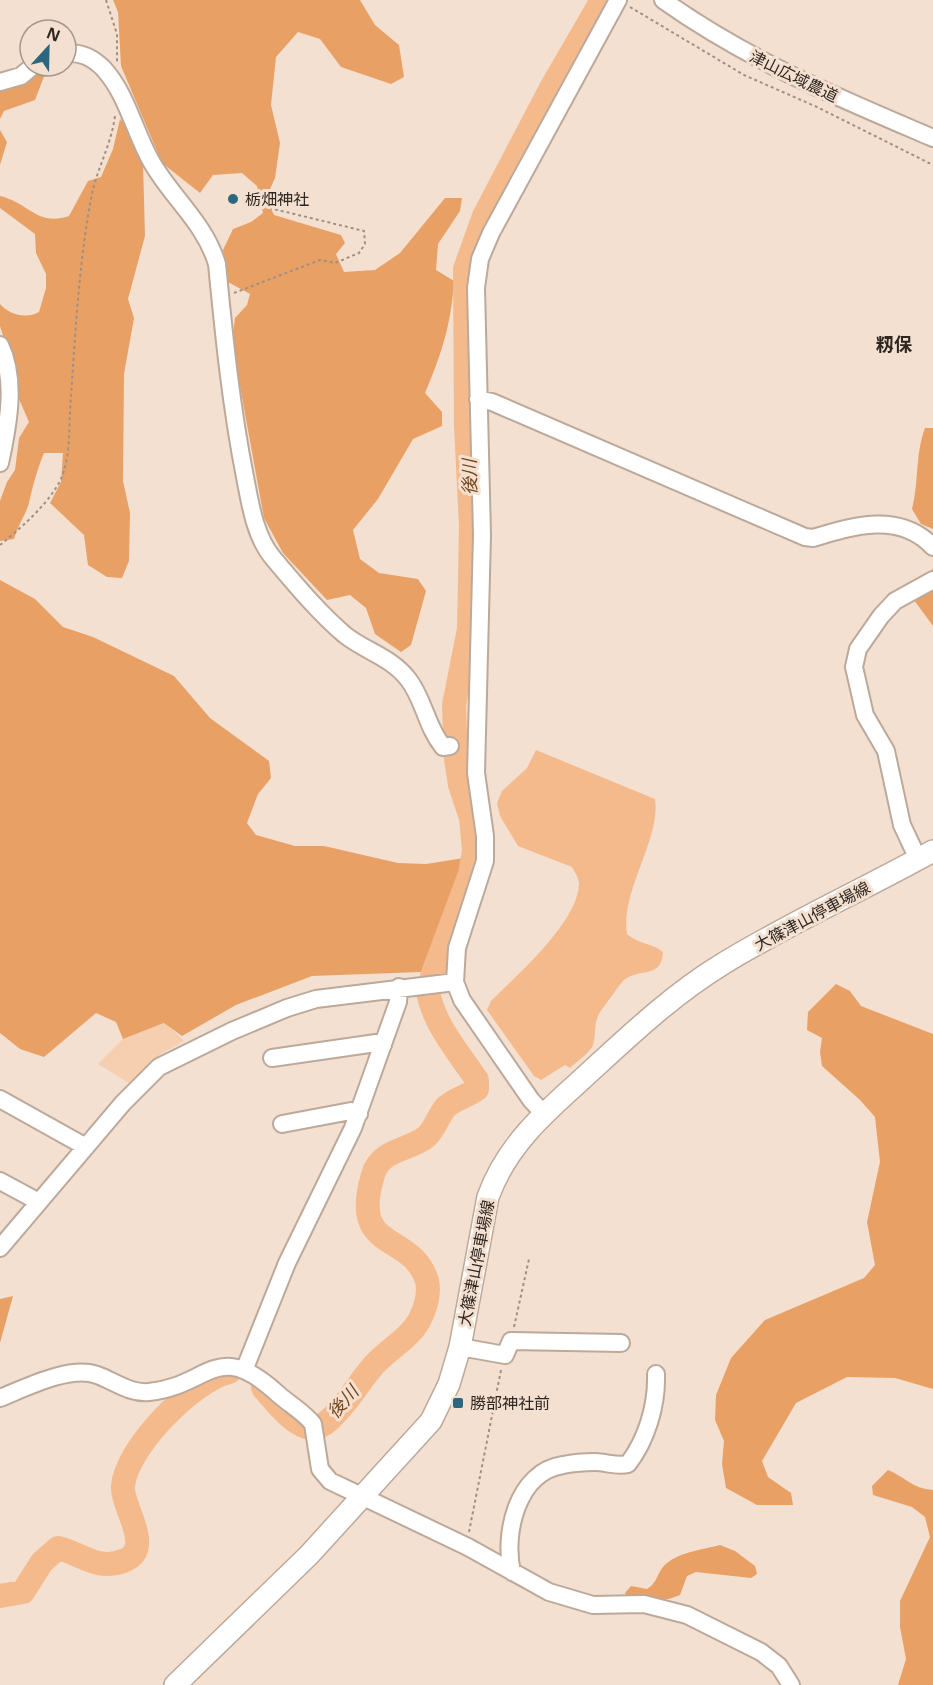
<svg xmlns="http://www.w3.org/2000/svg" width="933" height="1685" viewBox="0 0 933 1685" font-family="'Open Sans','Noto Sans JP',sans-serif">
<style>
.green{fill:#f6ceb0}
.forest{fill:#e9a064}
.water{fill:#f5ba8b}
.lines{fill:none;stroke-linecap:round;stroke-linejoin:round}
.river{stroke:#f5ba8b;stroke-width:24}
.minor-casing{stroke:#bca99a;stroke-width:20}
.major-casing{stroke:#bca99a;stroke-width:24}
.path{stroke:#9e9085;stroke-width:2;stroke-dasharray:3 3;stroke-linecap:butt}
.minor{stroke:#fff;stroke-width:16}
.major{stroke:#fff;stroke-width:21}
.poi-dot{fill:#2d667f;stroke:#f4e0d1;stroke-width:2}
.labels{text-anchor:middle;stroke-width:6;stroke-linejoin:round;paint-order:stroke}
.street-label{font-size:16px;fill:#2e2721;stroke:#f4e0d1}
.poi-label{font-size:16px;fill:#2e2721;stroke:#f4e0d1;text-anchor:start}
.neighbourhood-label{font-size:18px;font-weight:bold;fill:#2e2721;stroke:#f4e0d1}
.water-label{font-size:18px;font-style:italic;fill:#744418;stroke:#f4e0d1}
</style>
<rect width="100%" height="100%" fill="#f4e0d1"/>
<path class="green" d="M165,1023L184,1041L162,1053L129,1083L98,1064L123,1039Z"/>
<path class="forest" d="M113,0H360L375,25L399,45L404,77L391,84L341,67L320,39L298,32L276,57L271,105L280,143L275,178L266,198L274,215L341,235L345,243L336,254L344,272L375,270L400,253L445,198H462L460,211L438,244L436,270L454,281C451,325 442,353 425,393L442,412V426L413,439L378,499L353,530L360,559L379,573L418,579L426,591L411,645L401,652L375,634L366,608L350,595L327,600L283,553L264,518L232,342L235,318L247,305L250,294L228,282L223,250L233,229L251,222L263,213L257,186L242,173L213,175L200,193L162,163L121,66L118,12Z
M40,71L45,74L35,100L4,111L0,119V87C19,88 28,85 40,71Z
M120,119L129,128L143,163L145,236L128,299L134,318L124,374L123,481L130,513L129,561L122,578L107,577L88,565L84,535L50,503L61,482L63,453H44C37,470 33,485 29,503C26,514 18,525 14,539L0,541V501L7,482L15,470L19,438L29,422L15,390L9,354L0,326V304C9,315 27,319 39,312L46,288V274L36,253L35,234L0,208V196C28,202 37,227 69,216L88,181L101,177L113,149Z
M0,130L7,142L0,165Z
M925,428H933V529L921,524L912,509C919,483 915,454 925,428Z
M933,568V626L914,600Z
M0,580L35,599L63,627L93,637L174,676L210,718L269,761L271,778L258,794L247,823L256,835L295,846H324L398,863L426,864L464,858L467,872L432,960L421,972L312,976L236,1005L182,1036L164,1023L123,1039L116,1022L96,1013L44,1057L20,1049L0,1033Z
M836,984L850,991L861,1006L933,1034V1389L895,1378L847,1377L796,1403L762,1461L768,1477L791,1493L793,1505H757L726,1488L722,1464L724,1441L715,1420L716,1395L731,1358L765,1320L864,1278L875,1265L867,1222L880,1162L875,1117L860,1100L822,1066L820,1052L822,1038L807,1030L808,1012Z
M13,1296L0,1343V1299Z
M888,1470C907,1478 911,1488 933,1490V1685H898L906,1659L900,1627V1601L930,1537L925,1517L912,1507L873,1495L872,1486Z
M720,1545L735,1551L755,1566L757,1574L751,1578L696,1572L687,1576L680,1595L669,1599L628,1600L625,1593L631,1586L647,1589C657,1583 656,1576 663,1567C676,1552 702,1550 720,1545Z"/>
<path class="water" d="M536,750L655,799C661,839 620,892 627,934C638,944 652,943 663,952C661,981 638,966 622,982C619,986 599,1013 598,1016C594,1025 596,1036 593,1045C590,1053 576,1062 570,1068L565,1065L541,1080L534,1076L487,1010L491,1001C517,975 578,922 579,884C579,878 574,871 572,867L518,846L500,816L497,803L502,791L527,768Z"/>
<g class="lines">
<path class="river" d="M432,976L470,874L474,851L471,818L460,785L456,759L454,705L469,629L471,526L466,426L465,269L484,216L551,88L602,0
M263,1388C274,1400 291,1423 307,1427C315,1428 323,1426 328,1421C347,1405 358,1383 374,1365C388,1349 408,1340 419,1321C425,1310 430,1294 427,1281C412,1231 349,1254 373,1175C380,1149 408,1151 426,1137C435,1129 438,1116 446,1107C454,1099 468,1096 477,1089V1080C459,1053 434,1025 428,992
M0,1596L23,1592L42,1562L58,1548C80,1553 97,1571 123,1561C156,1549 121,1507 123,1486C126,1448 193,1380 229,1372"/>
<g class="minor-casing">
<path id="minor" d="M663,0C749,61 837,97 933,138
M66,53C81,52 92,57 103,68C127,94 134,131 151,161C171,197 205,223 217,264C224,336 231,406 245,477C250,503 255,537 273,558C295,584 319,613 345,635C365,651 391,657 408,679C424,699 426,726 443,747L450,746
M0,82L21,76L33,66
M0,345C17,380 8,426 0,463
M478,399L492,402L805,537L813,538C852,526 900,511 933,547
M918,859L902,825L886,751L865,715L854,667L858,649L881,616L895,601L933,580
M272,1058L376,1043L383,1045
M0,1099L86,1147
M544,1114L531,1100L462,1000L455,982L457,948L485,861V836L476,773L482,535L476,288L480,259L491,233L618,0
M282,1124L351,1111L359,1114
M0,1181L39,1202
M0,1248L123,1103L159,1067L232,1031L287,1008L316,999L455,982
M460,1347L505,1355L511,1341L621,1343
M245,1368L287,1263L353,1128L398,1002L399,987
M0,1398C25,1388 70,1365 97,1375C114,1381 130,1394 149,1392C210,1386 216,1337 278,1394C289,1404 305,1413 313,1424L320,1469L330,1481L468,1547L549,1592L593,1605L644,1604L687,1615L761,1652L779,1666L791,1685
M512,1572C503,1534 517,1472 563,1465C573,1463 585,1462 595,1462C607,1462 616,1467 628,1464C647,1439 657,1405 656,1374"/>
</g>
<g class="major-casing">
<path id="major" d="M175,1685L309,1555L431,1421L449,1384L460,1347L488,1197C506,1147 542,1115 580,1081C625,1040 669,997 721,965C789,923 863,890 933,851"/>
</g>
<path class="path" d="M106,0L117,34V63
M630,7L744,75L817,107L933,165
M234,293L320,260L335,263L359,253L365,244L364,231L245,202
M0,545C21,528 45,507 59,483C70,462 69,434 70,411C75,341 78,268 91,199C96,170 111,146 115,116
M514,1327L529,1259
M469,1532L501,1370"/>
<use href="#minor" class="minor"/>
<use href="#major" class="major"/>
</g>
<g class="poi-dot">
<circle cx="233" cy="199" r="6"/>
<rect x="452" y="1397" width="12" height="12" rx="3"/>
</g>
<g class="labels">
<g class="street-label">
<text transform="translate(794 76) rotate(26)" y="6">津山広域農道</text>
<text transform="translate(812 916) rotate(-28)" y="6">大篠津山停車場線</text>
<text transform="translate(476 1263) rotate(-79)" y="6">大篠津山停車場線</text>
</g>
<g class="poi-label">
<text x="245" y="205">栃畑神社</text>
<text x="470" y="1409">勝部神社前</text>
</g>
<g class="neighbourhood-label">
<text x="894" y="351">籾保</text>
</g>
<g class="water-label">
<text transform="translate(470 477) rotate(-91)" y="6">後川</text>
<text transform="translate(343 1402) rotate(-48)" y="6">後川</text>
</g>
</g>
<g transform="translate(48 48) rotate(22)"><circle r="28" fill="#f4e0d1" stroke="#a5968b" stroke-width="1.5"/>
<path d="M0-4.5L10 22L0 15L-10 22Z" fill="#2d667f"/>
<text y="-9" font-size="16" font-weight="bold" text-anchor="middle" fill="#2e2721">N</text>
</g>
</svg>
